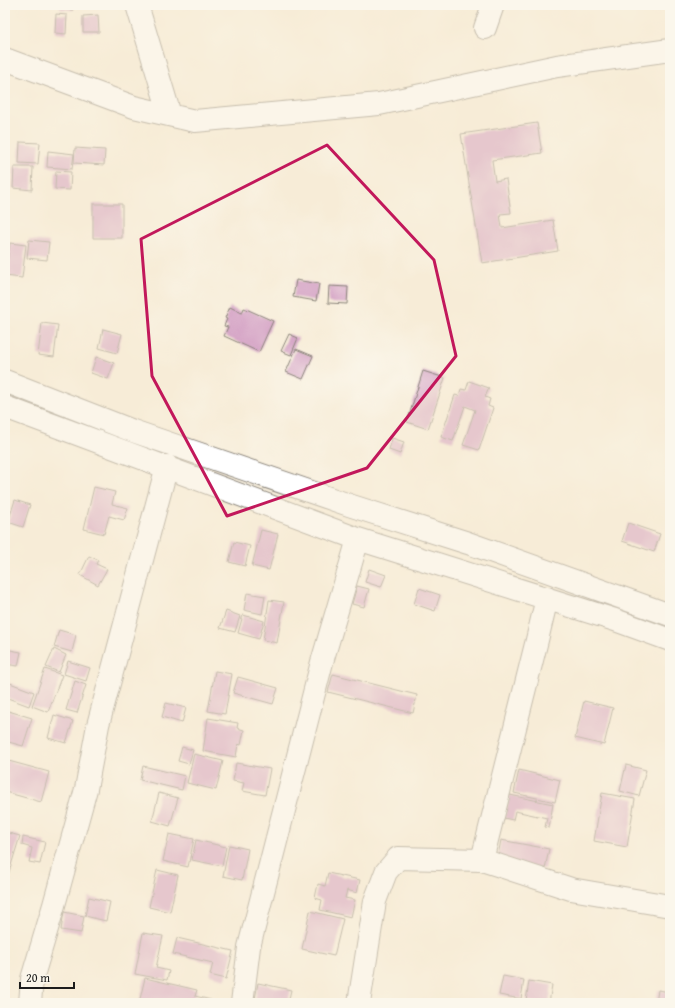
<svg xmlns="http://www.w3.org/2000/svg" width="675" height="1008" viewBox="0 0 675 1008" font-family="'Gentium Book Plus',serif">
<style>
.building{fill:#d099c1}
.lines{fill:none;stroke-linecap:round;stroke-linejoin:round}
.minor-casing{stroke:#8a847a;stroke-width:24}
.minor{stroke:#fff;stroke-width:22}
.marked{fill:none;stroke:#c2185b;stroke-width:3;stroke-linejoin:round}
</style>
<rect width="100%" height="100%" fill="#fbf7ec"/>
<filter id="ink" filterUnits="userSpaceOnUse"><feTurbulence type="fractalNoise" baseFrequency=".025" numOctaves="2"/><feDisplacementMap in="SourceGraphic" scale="8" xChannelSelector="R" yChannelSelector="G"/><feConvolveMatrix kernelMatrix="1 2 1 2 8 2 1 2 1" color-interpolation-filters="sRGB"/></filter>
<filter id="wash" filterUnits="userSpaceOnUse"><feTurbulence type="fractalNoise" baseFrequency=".012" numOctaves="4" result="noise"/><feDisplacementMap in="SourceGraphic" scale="16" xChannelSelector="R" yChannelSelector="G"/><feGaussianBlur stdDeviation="0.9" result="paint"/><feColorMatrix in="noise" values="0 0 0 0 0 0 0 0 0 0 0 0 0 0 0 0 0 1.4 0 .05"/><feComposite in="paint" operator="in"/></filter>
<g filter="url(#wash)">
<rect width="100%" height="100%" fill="#f7ecd7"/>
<g id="blocks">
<path class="building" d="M60,5H74L73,10L60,9Z
M56,14L67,15L66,34L55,33Z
M98,15L99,32H83V16Z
M537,123L542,153L492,160L495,181L506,179L511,213L500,214L502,228L553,220L558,251L482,263L461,134Z
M20,142L40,143L38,164L19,163Z
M75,148L105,150L104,165L74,163Z
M48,151L74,154L72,169L47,167Z
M14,167H33L32,190L13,188Z
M56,171L71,172L70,190L55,189Z
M93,204H122V238H93Z
M29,240L49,242L47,260L27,258Z
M10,243L26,245L22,278L5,276Z
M296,280L319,284L316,301L293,297Z
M329,286L348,287L347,304L328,303Z
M230,307L242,313L244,308L273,321L259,352L224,336L228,327L224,326L227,319L225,318Z
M42,323L58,325L54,357L38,355Z
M103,329L122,334L117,353L99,348Z
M289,334L298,338L291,355L281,351Z
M296,349L313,356L303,379L286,372Z
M96,357L114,363L108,379L91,373Z
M423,371L445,378L428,429L407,422Z
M469,381L489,388L485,397L490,399L488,406L493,408L479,450L463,445L475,410L465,406L453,441L441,437L455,395L459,396L461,389L466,390Z
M392,438L404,442L400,454L389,450Z
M94,487L115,492L112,504L128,508L124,520L109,516L104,534L84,529Z
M15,500L30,505L23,527L8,522Z
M628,523L660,534L654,552L622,541Z
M261,530L278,534L269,570L252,566Z
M234,542L250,546L245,566L229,562Z
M89,556L98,560L96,564L107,569L98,585L80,575Z
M369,569L386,575L381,587L365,582Z
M357,586L369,589L364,607L352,604Z
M419,588L440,595L435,611L414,604Z
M247,593L265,596L262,614L244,610Z
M269,600L284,602L277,643L263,640Z
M226,611L240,616L235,632L220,628Z
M243,615L264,621L259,639L238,633Z
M59,630L76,635L72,652L54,647Z
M5,649L21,652L18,666L5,664Z
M54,649L66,655L59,672L46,667Z
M68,661L90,668L86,681L64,674Z
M45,669L62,675L48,712L32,706Z
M215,671L232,674L225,714L208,711Z
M333,674L417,695L413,713L328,692Z
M238,677L278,688L273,704L233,693Z
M75,681L86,685L77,713L66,710Z
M10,683L34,692L29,706L5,697Z
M584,701L613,708L604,745L575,738Z
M166,703L186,708L182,723L162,717Z
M5,710L32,718L23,746L5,741Z
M54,715L73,721L66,743L48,738Z
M208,718L238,723L237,728L244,730L241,745L238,744L236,757L203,751Z
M182,747L193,750L189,764L178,761Z
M194,754L223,761L216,790L187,783Z
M5,760L49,772L41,802L5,792Z
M236,763L270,769L265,795L242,791L244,783L233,781Z
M626,765L646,770L639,796L620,791Z
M143,766L185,776L182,790L140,780Z
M519,770L560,780L555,802L514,793Z
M159,793L178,798L170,826L152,821Z
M602,793L635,799L627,847L594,841Z
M510,795L553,804L549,828L545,827L547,818L515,811L513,820L504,818Z
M5,832L20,836L5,885Z
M169,834L194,839L188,867L163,861Z
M23,837L45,842L40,864L29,862L32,848L22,845Z
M196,840L226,847L222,866L192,860Z
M501,840L549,849L545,869L497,861Z
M229,845L248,849L242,880L223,876Z
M157,870L178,875L170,912L149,907Z
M328,873L360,880L357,893L347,890L345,898L355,900L351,917L320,910L322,900L315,898L318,884L325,886Z
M89,897L110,902L106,921L85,916Z
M310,911L343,919L334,956L302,949Z
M64,912L84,916L81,933L61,930Z
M143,933L163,936L156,968L169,971L167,980L135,974Z
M177,938L233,951L226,979L210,975L213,963L173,954Z
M503,976L524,980L521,999L499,995Z
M145,978L197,990L195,996L211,1000L210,1003H139Z
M529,981L552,985L549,1003H539L526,1001Z
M258,983L291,990L288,1003H278L255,999Z
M658,990L670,992V1003H656Z"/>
</g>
</g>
<g filter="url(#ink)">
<use href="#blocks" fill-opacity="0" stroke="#8a847a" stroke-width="1"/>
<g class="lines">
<g class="minor-casing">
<path id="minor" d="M137,5L170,115
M485,28L493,5
M5,59L134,107L195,121L379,104L557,66L670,50
M5,381L133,431L352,506L468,543L670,615
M5,407L358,539L615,620L670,640
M482,860L571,889L670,906
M30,1003L32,979L54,905L86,789L98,725L167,466
M242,1003L249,947L322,662L358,539
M359,1003L375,901L386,872L398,858L482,860L537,640L547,598"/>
</g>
<use href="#minor" class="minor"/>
</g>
</g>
<path d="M0 0H675V1008H0ZM327,145L434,260L456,356L367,468L227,516L152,376L141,239Z" fill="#f7ecd7" fill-opacity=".55" fill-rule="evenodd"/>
<path class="marked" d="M327,145L434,260L456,356L367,468L227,516L152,376L141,239Z"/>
<rect width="675" height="1008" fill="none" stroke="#fbf7ec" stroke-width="20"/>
<path d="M20 982v6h54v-6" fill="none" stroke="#1c1c1c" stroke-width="2"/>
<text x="26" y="982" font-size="12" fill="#1c1c1c" stroke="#fbf7ec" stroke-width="3" paint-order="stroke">20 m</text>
</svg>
